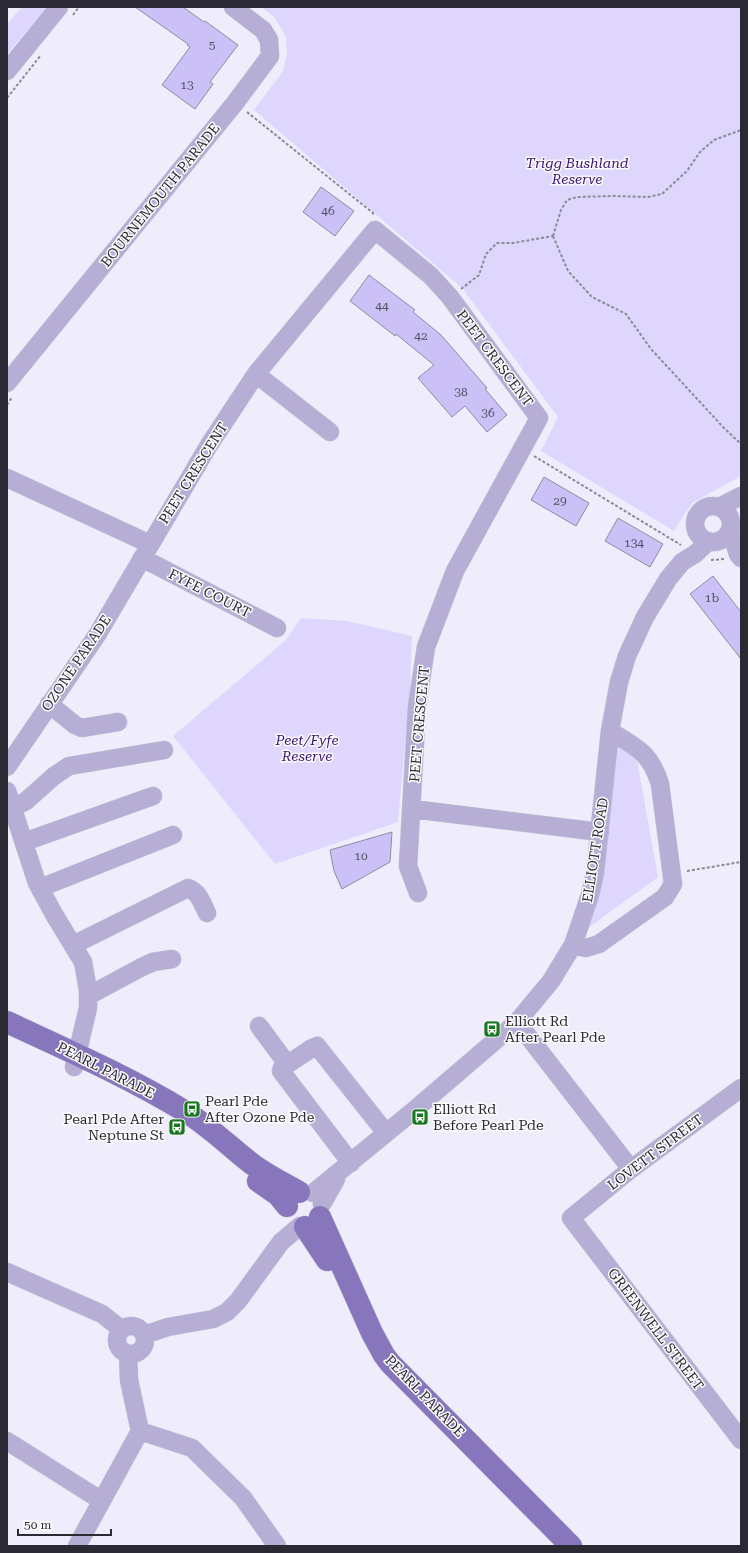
<svg xmlns="http://www.w3.org/2000/svg" width="748" height="1553" viewBox="0 0 748 1553" font-family="'Roboto Serif',serif">
<style>
.green{fill:#ded6fd}
.building{fill:#ccc1f6;stroke:#8f8aa2}
.lines{fill:none;stroke-linecap:round;stroke-linejoin:round}
.minor-casing{stroke:#cccad8;stroke-width:19}
.major-casing{stroke:#cccad8;stroke-width:23}
.path{stroke:#8c8a97;stroke-width:2;stroke-dasharray:3 2;stroke-linecap:butt}
.minor{stroke:#b6aed5;stroke-width:18}
.major{stroke:#8776bc;stroke-width:22}
.labels{text-anchor:middle;stroke-width:3;stroke-linejoin:round;paint-order:stroke}
.number-label{font-size:12px;fill:#534f64}
.park-label{font-size:14px;font-style:italic;fill:#3a1175;stroke:#fcfcfc}
.street-label{font-size:14px;fill:#2b2933;stroke:#fcfcfc}
.poi-label{font-size:14px;fill:#2b2933;stroke:#fcfcfc;text-anchor:start}
</style>
<rect width="100%" height="100%" fill="#efedfc"/>
<path class="green" d="M22,7H47L7,54V24Z
M261,7H741V476L692,503L674,531L541,451L558,417L462,288L254,110L283,71L287,55L286,37L274,17Z
M301,618L347,621L412,636L410,690L398,822L275,864L173,736L286,640Z
M614,744L637,760L658,877L584,931Z"/>
<path class="building" d="M135,7H183L204,22L205,21L238,45L210,82L213,84L195,109L162,85L190,47L187,45L188,44Z
M321,187L354,211L335,236L303,212Z
M369,275L415,310L413,312L441,335L487,388L485,389L507,415L487,432L465,406L452,417L418,378L434,365L396,334L395,336L350,301Z
M544,477L589,503L576,526L531,500Z
M618,518L663,544L650,567L605,541Z
M713,576L741,612V659L690,594Z
M392,832L390,862L342,889L334,871L330,850Z"/>
<g class="lines">
<g class="minor-casing">
<path id="minor" d="M7,71L59,7
M256,374L330,432
M7,383L235,103L270,56L269,40L263,30L233,7
M7,478L150,544
M695 524a18 18 0 1 1 36 0a18 18 0 1 1-36 0Z
M719,507L741,496
M730,530L738,554L741,558
M142,558L277,628
M49,704L75,725L82,728L118,722
M7,767L97,635L209,445L256,374L375,230L431,276L450,297L539,418L455,571L426,647L417,706L408,866L418,893
M7,791L37,883L55,916L83,962L88,990V1008L74,1067
M13,808L26,801L54,776L69,766L164,750
M412,809L600,832
M24,842L153,796
M40,888L173,835
M73,945L188,888C199,892 202,903 207,913
M573,945L586,948L599,944L665,897L673,884L660,784C650,752 637,748 610,731
M88,996L140,968L153,962L172,959
M517,1022L631,1169
M259,1026L287,1064
M741,1088L631,1169L571,1218L741,1440
M351,1163L281,1071L282,1068L312,1048L317,1046L386,1133
M313,1193L412,1112L517,1022L551,981L573,945L590,895L595,873L610,731L619,682L627,656L645,617L668,579L682,562L695,554L708,542
M322,1204L336,1179
M7,1272L102,1314L121,1329
M117 1340a14 14 0 1 1 28 0a14 14 0 1 1-28 0Z
M144,1335L168,1327L213,1319L227,1312L238,1301L281,1242L300,1226
M140,1431L192,1448L243,1498L277,1546
M7,1441L102,1501
M77,1546L140,1431L129,1380L128,1354"/>
</g>
<g class="major-casing">
<path id="major" d="M7,1022C67,1050 129,1077 186,1112C210,1127 230,1147 252,1164C267,1175 283,1183 299,1192
M258,1181L278,1195L287,1206
M320,1217L372,1333L384,1355L390,1363L571,1546
M305,1227L327,1260"/>
</g>
<path class="path" d="M73,15L79,7
M7,98L41,55
M247,112L373,213V215
M553,236L568,271L592,297L626,314L651,349L724,428L741,444
M553,236L561,210L567,200L577,197L613,196L648,197L662,194L687,171L700,152L714,140L741,130
M461,289L479,275L486,254L497,243H513L553,236
M7,405L12,397
M534,456L681,545
M711,560L725,559
M687,871L741,862"/>
<use href="#minor" class="minor"/>
<use href="#major" class="major"/>
</g>
<defs>
<g id="bus-square" transform="scale(0.9)"><rect x="-9" y="-9" width="18" height="18" rx="4" fill="#1a7523" stroke="#fcfcfc"/><path d="M-5-6H5V4H4V6H2V4H-2V6H-4V4H-5ZM-3.5-4V0h7V-4ZM-3.5 1.2v1.5H-2V1.2ZM2 1.2v1.5H3.5V1.2Z" fill="#fff"/></g>
</defs>
<g fill-rule="evenodd">
<use href="#bus-square" x="492" y="1029"/>
<use href="#bus-square" x="192" y="1109"/>
<use href="#bus-square" x="420" y="1117"/>
<use href="#bus-square" x="177" y="1127"/>
</g>
<g class="labels">
<g class="number-label">
<text x="212" y="49">5</text>
<text x="187" y="89">13</text>
<text x="328" y="215">46</text>
<text x="382" y="310">44</text>
<text x="421" y="340">42</text>
<text x="461" y="396">38</text>
<text x="488" y="417">36</text>
<text x="560" y="505">29</text>
<text x="634" y="547">134</text>
<text x="712" y="602">1b</text>
<text x="361" y="860">10</text>
</g>
<g class="park-label">
<text x="577" y="168">Trigg Bushland<tspan x="577" dy="16">Reserve</tspan></text>
<text x="307" y="745">Peet/Fyfe<tspan x="307" dy="16">Reserve</tspan></text>
</g>
<g class="street-label">
<text transform="translate(160 195) rotate(-51)" y="5">BOURNEMOUTH PARADE</text>
<text transform="translate(495 358) rotate(53)" y="5">PEET CRESCENT</text>
<text transform="translate(193 473) rotate(-58)" y="5">PEET CRESCENT</text>
<text transform="translate(210 593) rotate(27)" y="5">FYFE COURT</text>
<text transform="translate(76 663) rotate(-56)" y="5">OZONE PARADE</text>
<text transform="translate(419 724) rotate(-85)" y="5">PEET CRESCENT</text>
<text transform="translate(595 850) rotate(-81)" y="5">ELLIOTT ROAD</text>
<text transform="translate(106 1070) rotate(27)" y="5">PEARL PARADE</text>
<text transform="translate(655 1152) rotate(-37)" y="5">LOVETT STREET</text>
<text transform="translate(656 1329) rotate(53)" y="5">GREENWELL STREET</text>
<text transform="translate(425 1396) rotate(46)" y="5">PEARL PARADE</text>
</g>
<g class="poi-label">
<text x="505" y="1026">Elliott Rd<tspan x="505" dy="16">After Pearl Pde</tspan></text>
<text x="205" y="1106">Pearl Pde<tspan x="205" dy="16">After Ozone Pde</tspan></text>
<text x="433" y="1114">Elliott Rd<tspan x="433" dy="16">Before Pearl Pde</tspan></text>
<text x="164" y="1124" text-anchor="end">Pearl Pde After<tspan x="164" dy="16">Neptune St</tspan></text>
</g>
</g>
<rect width="748" height="1553" fill="none" stroke="#2b2933" stroke-width="16"/>
<path d="M18 1529v6h93v-6" fill="none" stroke="#2b2933" stroke-width="2"/>
<text x="24" y="1529" font-size="12" fill="#2b2933" stroke="#fcfcfc" stroke-width="3" paint-order="stroke">50 m</text>
</svg>
